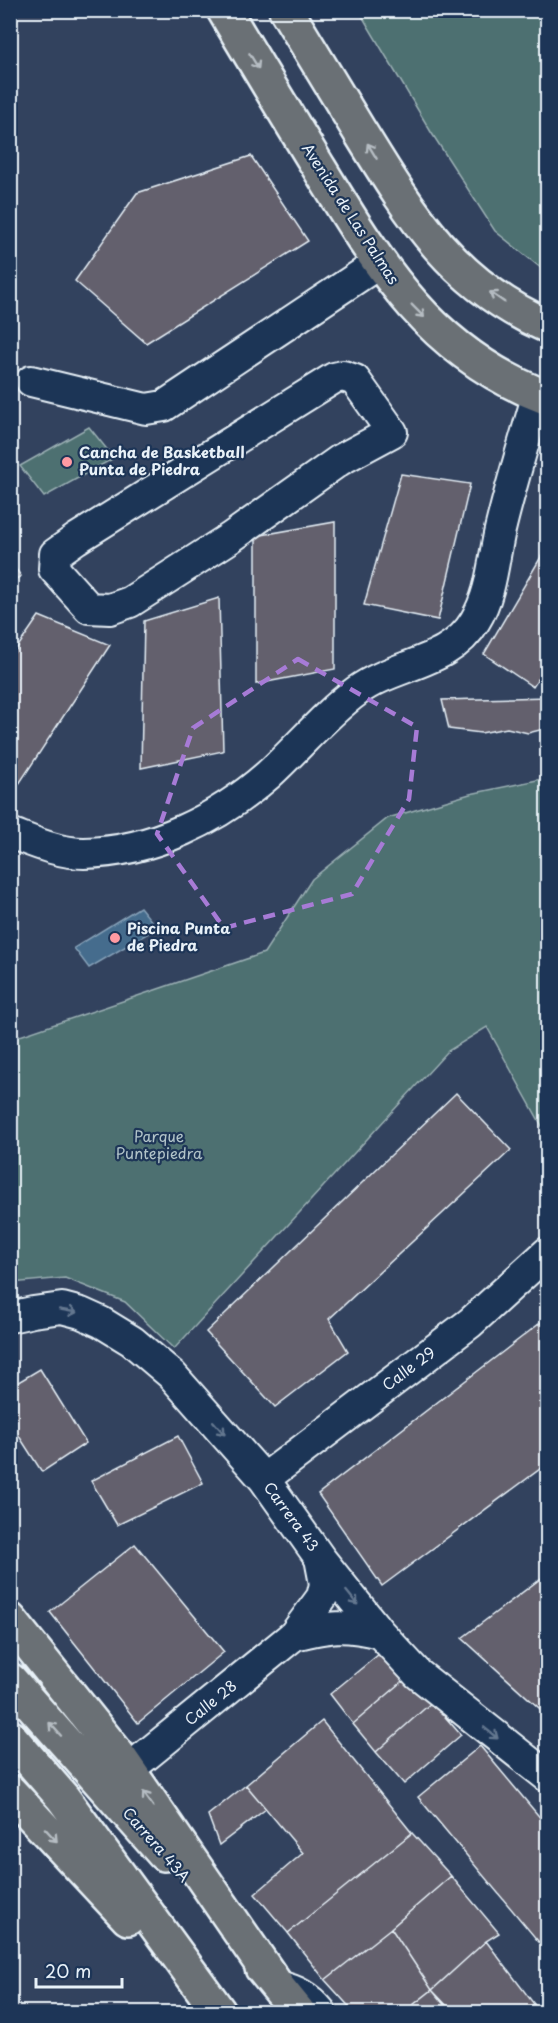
<svg xmlns="http://www.w3.org/2000/svg" width="558" height="2023" viewBox="0 0 558 2023" font-family="'Playpen Sans',sans-serif">
<style>
.green{fill:#4e7071;stroke:#9bb0b4;stroke-width:1.5}
.water{fill:#456c8d;stroke:#86a1b8;stroke-width:1.5}
.building{fill:#63606d;stroke:#e8f1f8;stroke-width:1.5}
.lines{fill:none;stroke-linecap:round;stroke-linejoin:round}
.minor-casing{stroke:#e8f1f8;stroke-width:34}
.major-casing{stroke:#e8f1f8;stroke-width:38}
.minor{stroke:#1d3557;stroke-width:30}
.major{stroke:#6a7074;stroke-width:33}
.oneway{stroke:#b6bdc3}
.oneway2{stroke:#64778f}
.marked{fill:none;stroke:#a77bd6;stroke-width:4.5;stroke-dasharray:12 8;stroke-linejoin:round}
.poi-dot{fill:#ff9aa2;stroke:#1d3557;stroke-width:2}
.labels{text-anchor:middle;stroke-width:4.5;stroke-linejoin:round;paint-order:stroke}
.street-label{font-size:15px;fill:#e8f1f8;stroke:#1d3557}
.poi-label{font-size:15px;font-weight:bold;fill:#e8f1f8;stroke:#1d3557;text-anchor:start}
.park-label{font-size:15px;fill:#b2c4c9;stroke:#1d3557}
</style>
<rect width="100%" height="100%" fill="#32425e"/>
<filter id="ink" filterUnits="userSpaceOnUse"><feTurbulence type="fractalNoise" baseFrequency=".0167" numOctaves="2"/><feDisplacementMap in="SourceGraphic" scale="12" xChannelSelector="R" yChannelSelector="G"/><feConvolveMatrix kernelMatrix="1 2 1 2 8 2 1 2 1" color-interpolation-filters="sRGB"/></filter>
<g filter="url(#ink)">
<path class="green" d="M359,11H547V273L495,231L431,132Z
M89,427L114,458L44,497L20,466Z
M547,778V1135L487,1027L448,1051L174,1349L125,1302L65,1278L11,1283V1039L264,953L312,879L388,818L470,794Z"/>
<path class="water" d="M140,907L157,928L89,968L74,948Z"/>
<path class="building" d="M251,156L308,241L146,343L75,281L137,193Z
M401,474L470,484L438,620L364,605Z
M335,522V669L256,684V536Z
M548,545V664L533,687L484,654Z
M10,561L21,576L10,583Z
M219,598L223,751L141,768L144,621Z
M39,616L110,645L17,787L10,781V658Z
M548,697V728L528,733L507,728L481,733L449,729L442,700Z
M456,1093L511,1150L329,1319L348,1351L275,1407L206,1332Z
M548,1317V1463L382,1586L318,1494Z
M40,1369L86,1443L42,1472L10,1422V1387Z
M178,1436L203,1483L117,1525L91,1481Z
M135,1544L224,1652L138,1723L50,1612Z
M548,1573V1716L462,1638Z
M384,1650L408,1677L353,1724L330,1694Z
M408,1677L432,1702L376,1752L353,1724Z
M432,1702L461,1735L404,1784L376,1752Z
M322,1721L412,1833L288,1933L255,1894L303,1853L246,1785Z
M480,1746L548,1827V1953L418,1797Z
M246,1785L266,1809L219,1845L208,1815Z
M412,1833L451,1876L391,1928L325,1980L288,1933Z
M451,1876L499,1933L486,1941L432,1990L391,1928Z
M391,1928L432,1990L404,2012H354L325,1980Z
M486,1941L534,2004L523,2012H453L432,1990Z
M432,1990L450,2012H404Z
M534,2004L541,2012H523Z"/>
<g class="lines">
<g class="minor-casing">
<path id="minor" d="M343,376L355,380L392,432L340,460L230,538L130,602L110,609L89,608L54,569L55,554L76,539L334,378Z
M31,381L146,409L164,406L379,263
M10,833C34,842 58,853 84,853C152,852 218,819 268,775C298,748 324,715 357,691C395,663 450,664 475,621C492,593 493,561 500,530C511,484 525,439 538,394
M10,1317L33,1312L62,1308L81,1313L101,1322L132,1341L172,1375L264,1479L320,1558L380,1633L418,1674L548,1777
M264,1479L470,1323L548,1252
M294,1635C331,1626 343,1624 380,1633
M128,1770L294,1635L322,1597L325,1584L320,1558
M277,1986C296,1990 309,1997 321,2012"/>
</g>
<g class="major-casing">
<path id="major" d="M224,10C254,61 285,112 316,163C378,265 430,354 548,398
M286,10C311,51 335,91 360,132C411,215 454,286 548,326
M10,1620L118,1755L277,1986
M10,1680L164,1854
M10,1737L63,1798L219,2012
M10,1792L128,1918
M262,1968L298,2012"/>
</g>
<use href="#minor" class="minor"/>
<use href="#major" class="major"/>
</g>
<defs><path id="oneway-shaft" d="M-6 0H5M1.5-3L5.5 0L1.5 3" fill="none" stroke-width="1.6" stroke-linecap="round" stroke-linejoin="round" transform="scale(1.5)"/></defs>
<g class="oneway">
<use href="#oneway-shaft" transform="translate(254 61) rotate(59)"/>
<use href="#oneway-shaft" transform="translate(372 151) rotate(-121)"/>
<use href="#oneway-shaft" transform="translate(497 297) rotate(-145)"/>
<use href="#oneway-shaft" transform="translate(418 311) rotate(45)"/>
<use href="#oneway-shaft" transform="translate(55 1729) rotate(-132)"/>
<use href="#oneway-shaft" transform="translate(148 1799) rotate(-125)"/>
<use href="#oneway-shaft" transform="translate(51 1835) rotate(47)"/>
</g>
<g class="oneway2">
<use href="#oneway-shaft" transform="translate(68 1311) rotate(10)"/>
<use href="#oneway-shaft" transform="translate(219 1428) rotate(49)"/>
<use href="#oneway-shaft" transform="translate(352 1598) rotate(51)"/>
<use href="#oneway-shaft" transform="translate(491 1733) rotate(39)"/>
</g>
</g>
<path class="marked" d="M298,659L417,727L409,799L352,894L224,928L157,834L193,728Z"/>
<g class="poi-dot">
<circle cx="67" cy="462" r="6"/>
<circle cx="115" cy="938" r="6"/>
</g>
<g class="labels">
<g class="street-label">
<text transform="translate(350 214) rotate(57)" y="5">Avenida de Las Palmas</text>
<text transform="translate(409 1369) rotate(-37)" y="5">Calle 29</text>
<text transform="translate(291 1517) rotate(54)" y="5">Carrera 43</text>
<text transform="translate(211 1703) rotate(-39)" y="5">Calle 28</text>
<text transform="translate(156 1845) rotate(49)" y="5">Carrera 43A</text>
</g>
<g class="poi-label">
<text x="79" y="458">Cancha de Basketball<tspan x="79" dy="17">Punta de Piedra</tspan></text>
<text x="127" y="934">Piscina Punta<tspan x="127" dy="17">de Piedra</tspan></text>
</g>
<g class="park-label">
<text x="159" y="1142">Parque<tspan x="159" dy="17">Puntepiedra</tspan></text>
</g>
</g>
<rect width="558" height="2023" fill="none" stroke="#1d3557" stroke-width="36"/>
<rect x="18" y="18" width="522" height="1987" fill="none" stroke="#e8f1f8" stroke-width="2" filter="url(#ink)"/>
<path d="M36 1978v9h86v-9" fill="none" stroke="#e8f1f8" stroke-width="3"/>
<text x="45" y="1978" font-size="18" fill="#e8f1f8" stroke="#1d3557" stroke-width="4.5" paint-order="stroke">20 m</text>
</svg>
